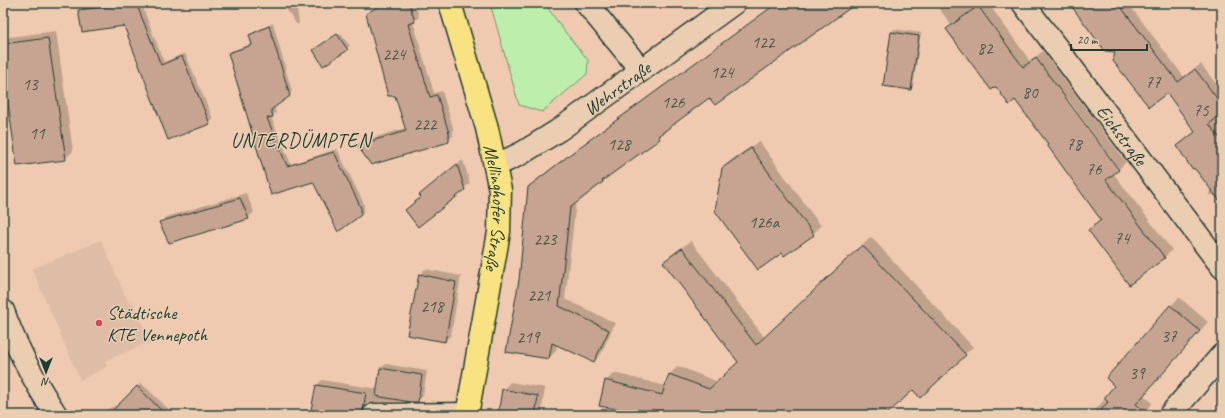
<svg xmlns="http://www.w3.org/2000/svg" width="1225" height="418" viewBox="0 0 1225 418" font-family="Caveat,sans-serif">
<style>
.built{fill:#dfbca5}
.green{fill:#beeeac;stroke:#6e9670}
.shadow{fill:#0003}
.building{fill:#c6a491;stroke:#1f3d34}
.lines{fill:none;stroke-linecap:round;stroke-linejoin:round}
.minor-casing{stroke:#1f3d34;stroke-width:25}
.major-casing{stroke:#1f3d34;stroke-width:25}
.minor{stroke:#ebcdb1;stroke-width:22}
.major{stroke:#f8e281;stroke-width:22}
.poi-dot{fill:#d1495b;stroke:#ebcdb1;stroke-width:1.5}
.labels{text-anchor:middle;stroke-width:3;stroke-linejoin:round;paint-order:stroke}
.number-label{font-size:17px;fill:#49574b}
.street-label{font-size:19px;fill:#1f3d34;stroke:#ebcdb1}
.poi-label{font-size:19px;fill:#1f3d34;stroke:#ebcdb1;text-anchor:start}
.neighbourhood-label{font-size:20px;letter-spacing:1px;fill:#1f3d34;stroke:#ebcdb1}
</style>
<rect width="100%" height="100%" fill="#f0cab0"/>
<filter id="ink" filterUnits="userSpaceOnUse"><feTurbulence type="fractalNoise" baseFrequency=".025" numOctaves="2"/><feDisplacementMap in="SourceGraphic" scale="8" xChannelSelector="R" yChannelSelector="G"/><feConvolveMatrix kernelMatrix="1 2 1 2 8 2 1 2 1" color-interpolation-filters="sRGB"/></filter>
<g filter="url(#ink)">
<path class="built" d="M101,240L129,304L133,302L150,342L105,361L107,367L80,380L32,269Z"/>
<path class="green" d="M490,3H544L565,32L588,60L587,74L542,112L519,105Z"/>
<path class="shadow" d="M115,3H141L164,62L185,53L213,119L209,123L124,25L80,11L83,7Z
M282,3H296L299,23L297,25Z
M382,3H415L419,17L413,22L434,93L442,91L453,128V136L448,141L358,145L362,141L406,128L372,11Z
M778,3H856L710,97L665,129L666,131L659,138L610,175L603,182L576,202L565,299L615,323L601,354L594,361L557,344L556,351L549,358L520,280L529,187L536,180L586,142Z
M935,3H988L1030,61L1043,51L1126,162L1119,169L1068,99L1066,100L1113,173L1172,250L1165,257L1129,284L1089,230L1101,219L1050,144L1015,98L960,37Z
M1078,3H1128L1184,77L1201,64L1222,92V113L1215,119L1222,128V203L1217,196L1209,195L1210,188L1196,131L1167,92L1116,51Z
M273,23L292,92L274,106L276,113L271,117L291,164L337,149L364,204V211L360,214L313,181L272,194L229,53L233,50L253,44L250,35L254,32Z
M894,29L921,33L913,87L910,89L884,85L892,32Z
M56,31L73,151L65,159L3,60V43L9,37Z
M340,33L350,46L324,65L315,50Z
M759,141L821,226L813,234L784,255L723,168L731,160Z
M463,160L470,183L418,226L422,197L420,195Z
M246,193L254,212L248,218L161,223L166,217Z
M871,237L973,347L965,354L913,388L884,415H651L606,381L614,373L666,386L670,374L678,366L718,382L740,361L664,262L672,254L691,241L765,338Z
M425,269L461,276L451,335L445,341L420,275Z
M1179,297L1208,322L1144,395L1152,403L1142,415H1091L1116,386L1107,378Z
M386,364L427,371L423,396L418,401L373,402L368,403L366,409L367,415H311L317,385L322,380L378,389L381,368Z
M510,382L545,388L541,415H499L503,390Z
M141,383L175,415L102,414L108,409L121,403Z"/>
<path class="building" d="M136,3L161,65L182,56L210,124L168,140L124,26L82,32L78,10Z
M383,3H409L415,22L408,24L430,97L437,95L449,133V142L371,165L357,145L406,131L395,96H388L366,14Z
M777,3H857L715,105L709,98L658,136L660,139L602,181L603,182L570,208L559,306L609,330L594,362L552,343L549,359L506,352L519,280L528,187L577,149Z
M1069,3H1118L1178,82L1195,69L1222,105V114L1209,124L1222,141V204L1195,169L1191,168L1177,146L1195,132L1167,93L1149,107L1113,61L1115,52L1105,51Z
M978,6L1023,67L1036,58L1119,170L1106,180L1165,258L1129,285L1088,230L1101,220L1047,145L1048,144L1015,100L1009,105L996,87L991,90L946,29Z
M269,26L290,96L271,110L273,117L267,118L287,166L334,152L361,208V215L338,232L313,182L271,195L228,53L252,45L249,35Z
M891,32L919,36L911,90L883,86Z
M337,34L348,50L323,66L313,50Z
M48,38L66,160L17,166L3,68V44Z
M751,148L814,235L784,256L782,253L758,270L715,211L722,168Z
M457,164L465,190L418,227L405,210L421,197L419,195Z
M240,198L249,219L169,243L159,222Z
M862,245L966,355L920,398L913,390L886,415H650L599,406L605,380L662,395L669,374L709,389L738,362L663,262L682,248L756,345Z
M419,274L456,282L445,342L407,335Z
M1170,305L1200,331L1136,404L1148,415H1097L1108,402L1104,398L1114,386L1106,378Z
M380,368L422,375L418,402H410L376,396Z
M316,385L366,393L362,415H310Z
M137,386L166,415H108Z
M502,389L538,396L535,415H498Z"/>
<g class="lines">
<g class="minor-casing">
<g id="minor">
<path d="M586,3L641,70"/>
<path id="s1" d="M1023,3L1222,267"/>
<path id="s2" d="M495,166L522,153L559,130L734,3"/>
<path d="M3,311C16,348 35,382 56,415"/>
<path d="M374,415L468,414"/>
<path d="M1170,415L1222,355"/>
</g>
</g>
<g class="major-casing">
<g id="major">
<path id="s3" d="M450,3L487,128L500,190L499,232L467,415"/>
</g>
</g>
<use href="#minor" class="minor"/>
<use href="#major" class="major"/>
</g>
</g>
<circle class="poi-dot" cx="99" cy="323" r="4"/>
<g class="labels">
<g class="number-label">
<text x="763" y="48">122</text>
<text x="985" y="54">82</text>
<text x="394" y="60">224</text>
<text x="722" y="78">124</text>
<text x="1153" y="88">77</text>
<text x="30" y="90">13</text>
<text x="1030" y="98">80</text>
<text x="673" y="108">126</text>
<text x="1201" y="116">75</text>
<text x="425" y="130">222</text>
<text x="37" y="139">11</text>
<text x="619" y="150">128</text>
<text x="1074" y="150">78</text>
<text x="1094" y="175">76</text>
<text x="764" y="228">126a</text>
<text x="1122" y="244">74</text>
<text x="545" y="245">223</text>
<text x="539" y="301">221</text>
<text x="432" y="312">218</text>
<text x="1169" y="342">37</text>
<text x="528" y="343">219</text>
<text x="1137" y="379">39</text>
</g>
<g class="street-label">
<text dy="7" stroke="none"><textPath href="#s2" startOffset="145">Wehrstraße</textPath></text>
<text dy="7" stroke="none"><textPath href="#s1" startOffset="165">Eichstraße</textPath></text>
<text dy="7" stroke="none"><textPath href="#s3" startOffset="211">Mellinghofer Straße</textPath></text>
</g>
<g class="poi-label">
<text x="107" y="319">Städtische<tspan x="107" dy="22">KTE Vennepoth</tspan></text>
</g>
<g class="neighbourhood-label">
<text x="301" y="147">UNTERDÜMPTEN</text>
</g>
</g>
<rect width="1225" height="418" fill="none" stroke="#ebcdb1" stroke-width="16"/>
<rect x="8" y="8" width="1209" height="402" fill="none" stroke="#1f3d34" stroke-width="1.5" filter="url(#ink)"/>
<g transform="translate(46 372) rotate(180)" stroke="#ebcdb1" stroke-width="3" paint-order="stroke">
<path d="M0-3L7 15L0 10L-7 15Z" fill="#1f3d34"/>
<text y="-6" font-size="11" font-weight="bold" text-anchor="middle" fill="#1f3d34">N</text>
</g>
<path d="M1071 44v6h76v-6" fill="none" stroke="#1f3d34" stroke-width="2"/>
<text x="1077" y="44" font-size="12" fill="#1f3d34" stroke="#ebcdb1" stroke-width="3" paint-order="stroke">20 m</text>
</svg>
